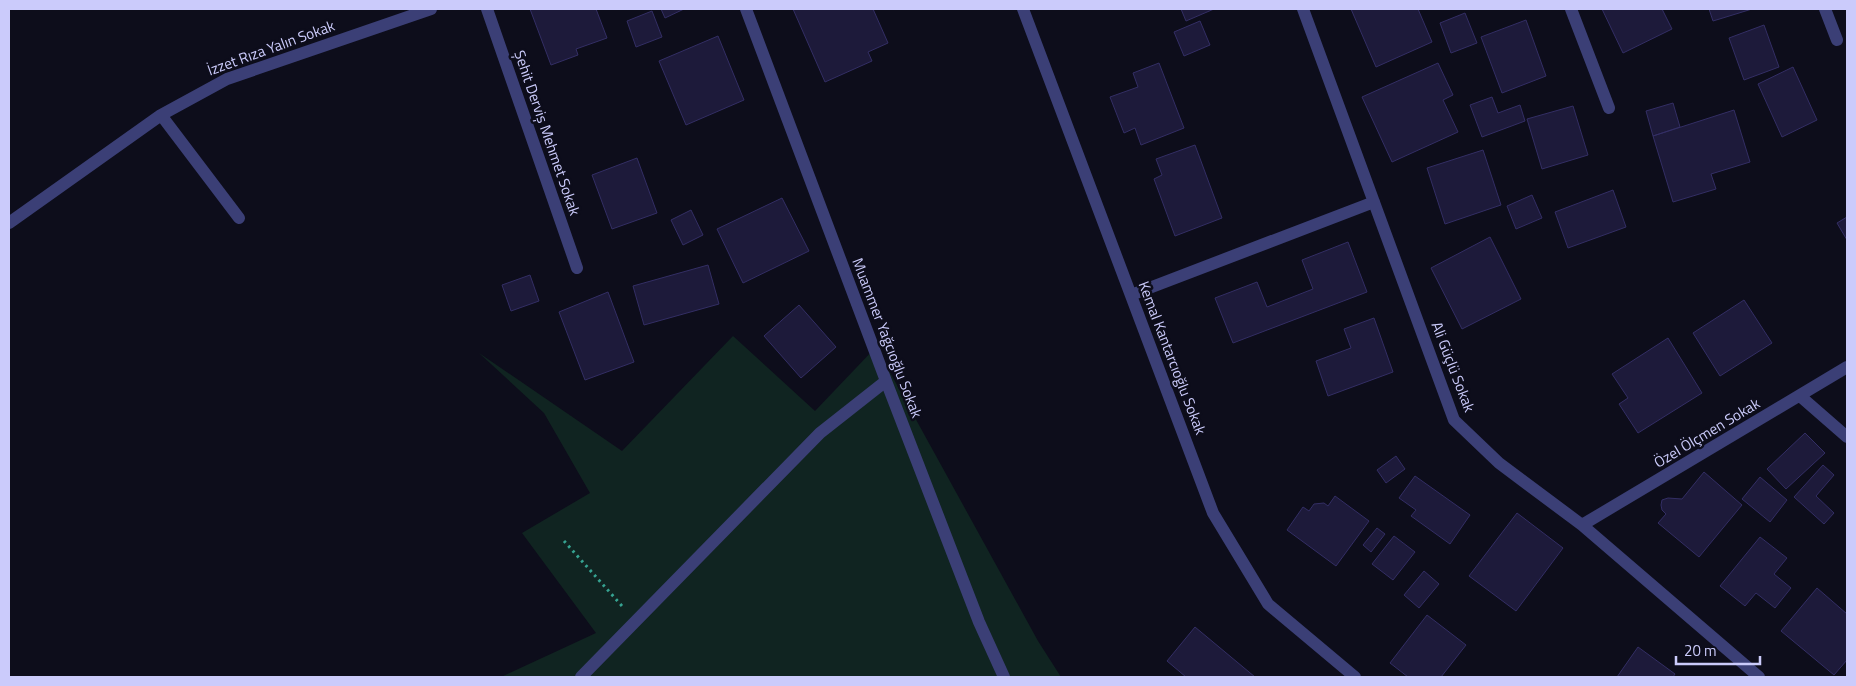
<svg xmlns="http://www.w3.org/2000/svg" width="1856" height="686" viewBox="0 0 1856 686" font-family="'Titillium Web',sans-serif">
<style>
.green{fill:#102421}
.building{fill:#1d1a3a;stroke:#332e64}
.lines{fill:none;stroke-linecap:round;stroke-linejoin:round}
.path{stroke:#36a391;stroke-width:3;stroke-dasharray:2.5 4;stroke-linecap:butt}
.minor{stroke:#3b3f76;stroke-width:12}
.labels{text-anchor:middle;stroke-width:5;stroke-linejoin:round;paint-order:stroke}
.street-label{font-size:15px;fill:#cbcbfb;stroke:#0d0d1b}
</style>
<rect width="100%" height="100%" fill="#0d0d1b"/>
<path class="green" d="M733,336L815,411L876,347L1038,641L1061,677H501L596,633L522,533L590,493L544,413L479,353L622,451Z"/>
<path class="building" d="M530,9H596L607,38L576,49L578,55L551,65Z
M661,9H684L665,18Z
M793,9H873L888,43L868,52L872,61L825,82Z
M1181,9H1214L1186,21Z
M1351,9H1418L1432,42L1376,67Z
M1602,9H1662L1672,29L1623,53Z
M1709,9H1752L1713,21Z
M652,11L662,37L636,47L627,21Z
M1465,13L1477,43L1451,53L1440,23Z
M1526,20L1546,76L1502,93L1481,37Z
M1200,21L1210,45L1184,56L1174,32Z
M1764,25L1779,67L1744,80L1729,38Z
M718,36L744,100L686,125L659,61Z
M1159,63L1184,128L1141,145L1135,128L1124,133L1110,97L1138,87L1133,73Z
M1438,63L1453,95L1443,100L1458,132L1392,162L1362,97Z
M1793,67L1817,120L1782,137L1758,84Z
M1492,97L1498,113L1520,105L1525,121L1482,137L1470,105Z
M1673,103L1680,127L1653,136L1646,111Z
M1573,106L1588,155L1542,169L1527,119Z
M1734,110L1750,162L1711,174L1716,189L1673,202L1653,136Z
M1195,145L1222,218L1175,236L1154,179L1162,175L1156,159Z
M1483,150L1501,205L1445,224L1427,168Z
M637,158L657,213L612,229L592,175Z
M1613,190L1626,227L1568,248L1555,212Z
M1532,195L1542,218L1516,229L1507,206Z
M782,198L809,251L743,283L717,229Z
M691,210L703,235L683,245L671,220Z
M1847,217V240L1837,223Z
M1490,237L1521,299L1462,329L1431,268Z
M1348,242L1367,292L1233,343L1215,298L1257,282L1267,307L1313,289L1302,260Z
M708,265L719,304L644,325L633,286Z
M530,275L539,301L511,311L502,285Z
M608,292L634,362L585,380L559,312Z
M1744,300L1772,343L1720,376L1693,333Z
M799,305L836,347L801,378L764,336Z
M1374,318L1393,372L1328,396L1316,361L1351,348L1344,329Z
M1668,338L1702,393L1638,433L1619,404L1628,398L1612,374Z
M1805,433L1825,453L1786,489L1767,469Z
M1396,456L1405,469L1386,483L1377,470Z
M1823,465L1834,475L1816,496L1834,513L1824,524L1794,497Z
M1704,472L1742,505L1699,557L1658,523L1666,514L1662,510L1661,505L1662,500L1668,498L1682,499Z
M1415,476L1470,515L1450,544L1411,516L1416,510L1399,498Z
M1760,477L1787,500L1770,522L1742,499Z
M1335,496L1369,521L1336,566L1287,530L1303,507L1309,511L1314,504L1324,503L1328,506Z
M1517,513L1563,548L1516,611L1469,576Z
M1377,528L1385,534L1371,552L1363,545Z
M1394,536L1415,552L1393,580L1372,564Z
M1760,537L1787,558L1774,574L1791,588L1775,608L1756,593L1745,606L1720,586Z
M1424,571L1439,584L1419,608L1404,595Z
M1817,588L1847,614V660L1834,675L1781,631Z
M1427,615L1466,645L1441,677H1408L1390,663Z
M1195,627L1255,677H1186L1167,661Z
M1638,647L1675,674L1673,677H1617Z"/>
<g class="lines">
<path class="path" d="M564,541L622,606"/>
<path class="minor" d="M487,9L577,268
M746,9L886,381L979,622L1004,677
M1023,9L1213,513L1268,604L1355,677
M1303,9L1454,420L1499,463L1582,525L1759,677
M1571,9L1609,108
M1825,9L1837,40
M161,115L239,218
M9,223L161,115L227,79L431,9
M1131,295L1374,202
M1800,396L1847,437
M1582,525L1847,367
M581,677L820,433L886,381"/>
</g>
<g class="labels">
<g class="street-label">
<text transform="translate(271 48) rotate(-20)" y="5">İzzet Rıza Yalın Sokak</text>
<text transform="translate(547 133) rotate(71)" y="5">Şehit Derviş Mehmet Sokak</text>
<text transform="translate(887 338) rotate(69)" y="5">Muammer Yağcıoğlu Sokak</text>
<text transform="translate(1172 358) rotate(69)" y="5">Kemal Kantarcıoğlu Sokak</text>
<text transform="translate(1453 367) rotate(69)" y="5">Ali Güçlü Sokak</text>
<text transform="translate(1707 433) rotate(-31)" y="5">Özel Ölçmen Sokak</text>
</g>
</g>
<rect width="1856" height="686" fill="none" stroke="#cbcbfb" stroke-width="20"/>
<path d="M1676 656v8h84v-8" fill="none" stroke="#cbcbfb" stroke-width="2.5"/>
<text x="1684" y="656" font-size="15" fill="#cbcbfb" stroke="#0d0d1b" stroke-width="4" paint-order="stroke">20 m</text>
</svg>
